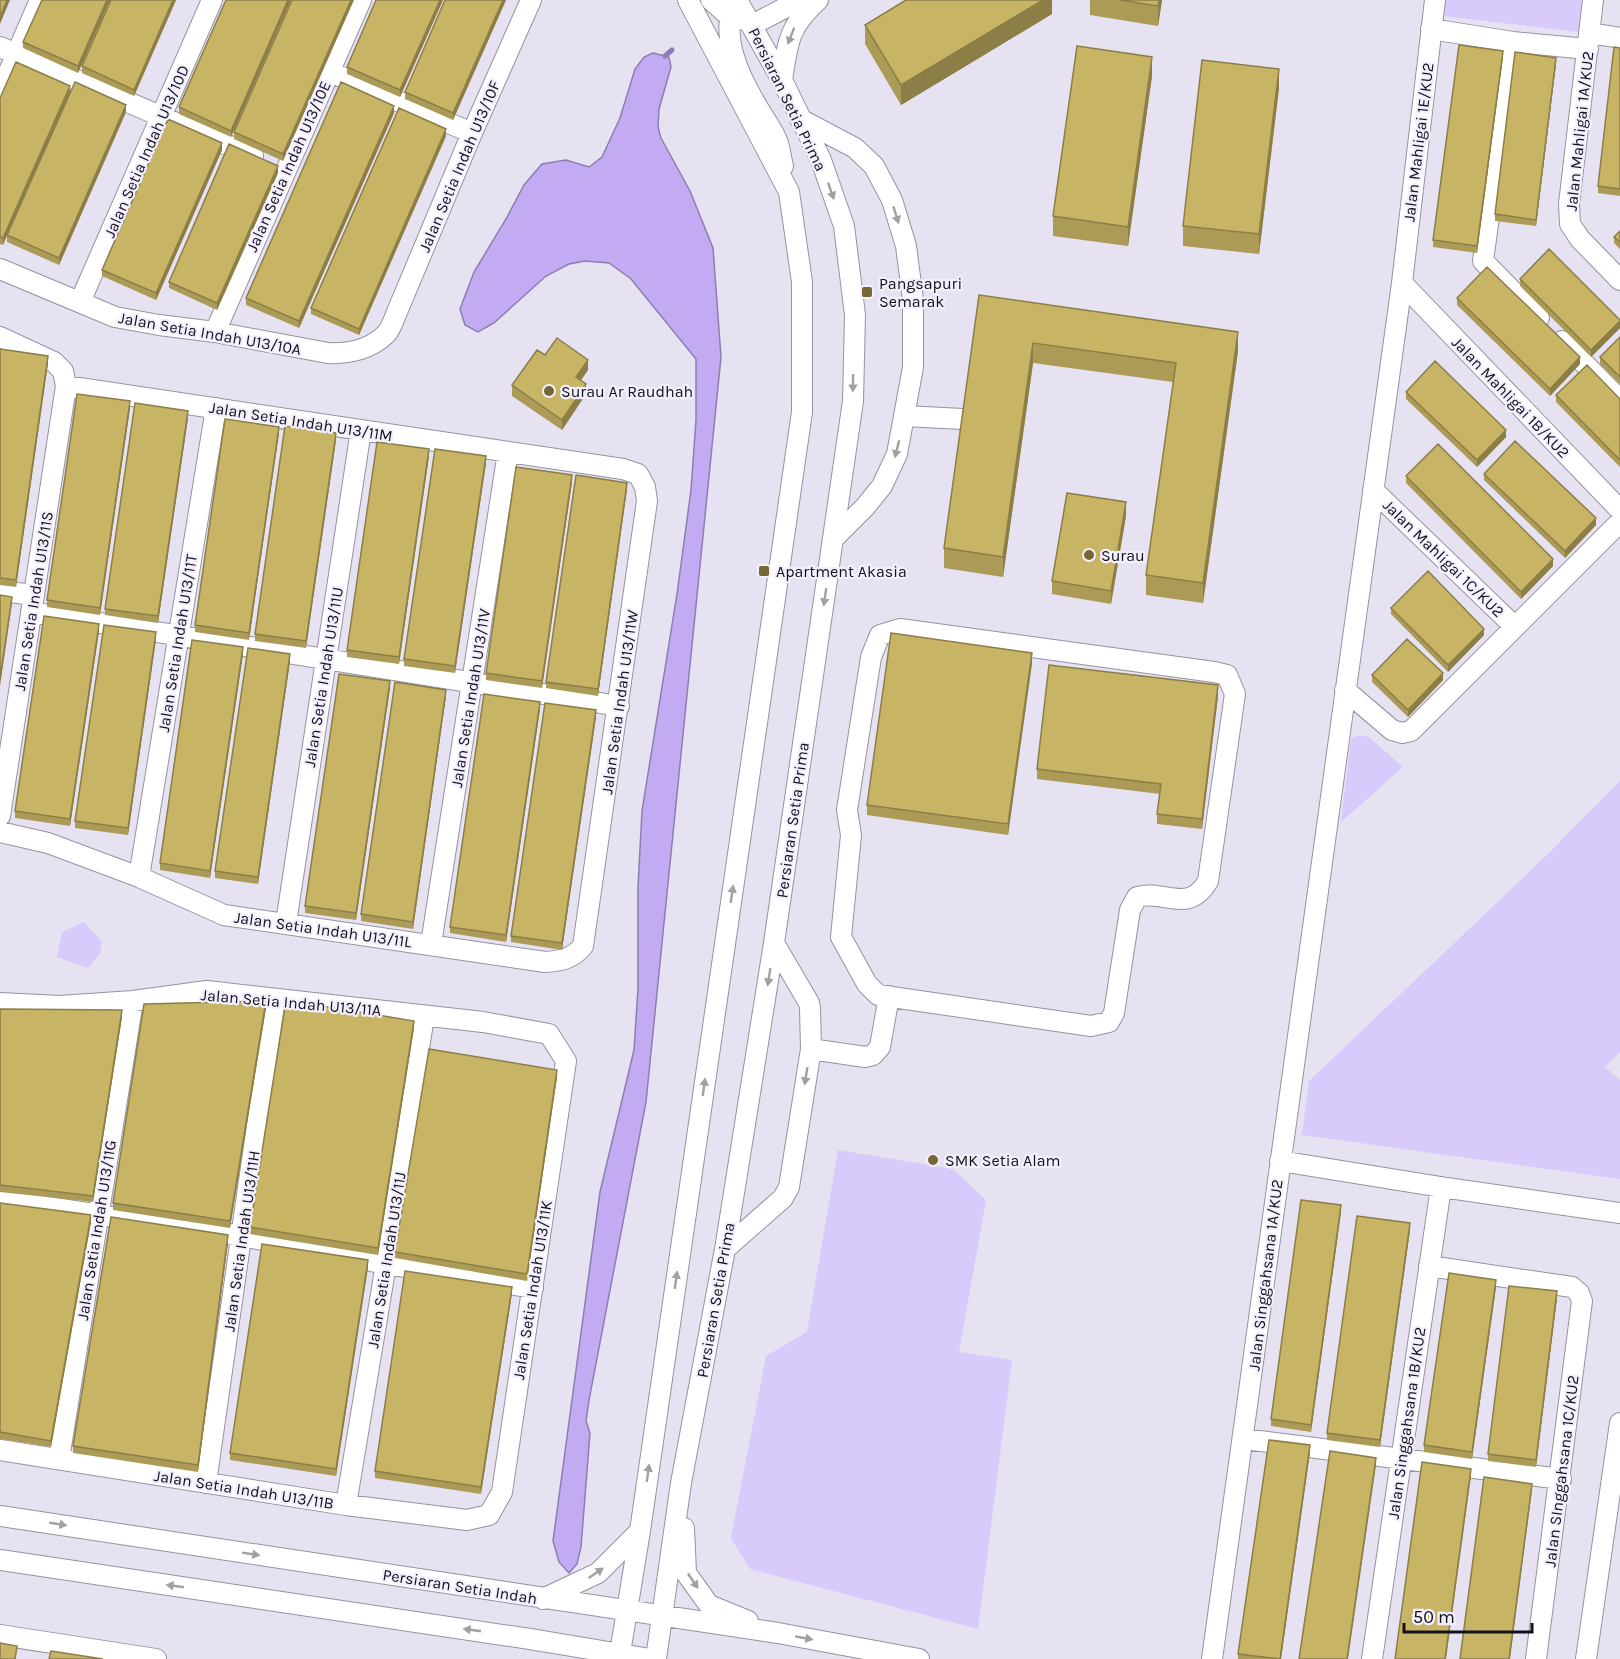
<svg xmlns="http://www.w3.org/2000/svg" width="1620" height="1659" viewBox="0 0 1620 1659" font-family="Karla,sans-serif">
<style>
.green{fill:#d8cafa}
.water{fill:#c2abf3;stroke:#8e7db1;stroke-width:1.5}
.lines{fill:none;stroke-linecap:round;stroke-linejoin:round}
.stream{stroke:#8e7db1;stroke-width:5}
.minor-casing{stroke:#9692a1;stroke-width:22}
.minor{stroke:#fff;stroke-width:20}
.wall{fill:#ac9b57}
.shaded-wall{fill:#8c7e47}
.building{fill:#c8b465;stroke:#8c7e47;stroke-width:1.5}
.oneway{fill:#a1a0a2}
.poi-dot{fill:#756835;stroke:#f3efff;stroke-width:2}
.labels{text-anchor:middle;stroke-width:4.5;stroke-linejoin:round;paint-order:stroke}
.street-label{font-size:16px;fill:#131217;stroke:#f3efff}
.poi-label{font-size:16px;fill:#131217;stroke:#f3efff;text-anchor:start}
</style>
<rect width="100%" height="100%" fill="#e6e2f2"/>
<path class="green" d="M1445,0H1582L1578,32L1443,16Z
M1358,735L1369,737L1403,767L1341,822L1351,739Z
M1620,781V1052L1605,1067L1620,1080V1179L1302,1135L1309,1081L1547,855Z
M84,922L102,942L100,953L88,968L57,957L62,932Z
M838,1150L953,1169L986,1200L959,1352L1012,1360L978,1629L750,1569L731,1538L766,1356L807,1332Z"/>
<path class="water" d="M653,53L669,57L671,67L659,109L658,127L661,138L690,191L713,248L721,357L646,1102L589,1400L586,1421L590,1433L581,1547L577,1564L569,1573L559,1562L553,1541L600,1192L634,1050L638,988V887L642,811L677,594L691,490L696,420V359L631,279L609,263L585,261L569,264L546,276L494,323L478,332L465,325L460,309L474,272L506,219L524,185L542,164L566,160L589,167L602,157L620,118L635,69L644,57Z"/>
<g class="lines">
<path class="stream" d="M665,56L672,50"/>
<g class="minor-casing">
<path id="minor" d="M711,0L729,16L738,20
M733,0C722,39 737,72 757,106C764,119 773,129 778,143C780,150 781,158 783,166
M1593,0L1569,204L1570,224L1580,239L1620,280
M752,25L800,0
M1431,29L1513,42L1588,49
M1590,33L1620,38
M1513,42L1483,261L1539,318
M0,47L253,156
M330,72L472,133
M782,80C788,42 788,27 818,0
M0,92L40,0
M800,119L855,148L874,166L892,200L906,246L913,300V367L897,454L882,486L865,507L833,539
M0,269L115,317L159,325L215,332L328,353C349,354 371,349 386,334C391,329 394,319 397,312L472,133L531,0
M1402,283L1620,510
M80,302L212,0
M215,332L361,0
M0,337L54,362L63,371L66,386L0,816
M1562,341L1620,400
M904,416L963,419
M1373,490L1515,627
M0,591L34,595
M31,612L619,706
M900,629L1214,672L1227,675L1235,694L1208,881C1188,915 1165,889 1137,897L1130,910L1114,1013L1109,1022L1091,1026L878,995L867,984L841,937L851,835L847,810L871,657L880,635Z
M1345,690L1392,730L1402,733L1411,731L1620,522
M0,832L48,843L139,877L224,915L545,962C561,961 572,959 583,946L647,501L645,487L638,474L623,469L66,386
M139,877L216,408
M286,923L361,430
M431,944L508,452
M0,1003L60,1006L133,1001L207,991L483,1022L549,1034L566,1061L502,1492L489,1515L467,1520L346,1505L0,1450
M811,1049L865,1057L873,1055L880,1047L889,996
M1280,1161L1441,1187L1620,1213
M0,1200L242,1236L386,1264L533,1288
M725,1249L783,1198L789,1187L811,1049L810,1008L809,1003L774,943
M1429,1266L1572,1287L1579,1293L1582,1301L1536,1659
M1244,1439L1561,1479
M59,1459L133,1001
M206,1483L275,999
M346,1505L386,1264L424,1016
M0,1516L778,1633L919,1659
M684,1528L686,1573L709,1605L748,1621
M0,1560L530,1639L650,1659
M543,1599L598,1573L640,1531
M0,1635L156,1659
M619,1659L640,1531L802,412V282L789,192L688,0
M656,1659L681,1483L725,1249L774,943L853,401L855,315L844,226L821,160L782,80L737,0
M1212,1659L1402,283L1435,0
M1372,1659L1441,1187
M1586,1659L1620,1423"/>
</g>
<use href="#minor" class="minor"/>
</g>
<path class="wall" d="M42,0H110L78,73L23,48V42Z
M111,0H176L134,96L82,73V66Z
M226,0H291L231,137L179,114V107Z
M292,0L283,161L234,139V132Z
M443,0L400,97L347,74V67Z
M506,0L453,120L405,99V92Z
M1052,0V14L901,105L865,44V25Z
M1090,0H1162L1158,26L1090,15Z
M1620,48V196L1598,193V186Z
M1503,57L1477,253L1433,247V240Z
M16,62L3,245L0,244V98Z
M1556,64L1536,226L1495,221V214Z
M1152,76L1128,246L1053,236V216Z
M1279,88L1259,254L1183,246V226Z
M126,112L59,265L7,242V235Z
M394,113L299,328L246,305V298Z
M446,136L359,335L311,314V308Z
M222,150L156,300L102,276V270Z
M278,173L217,310L169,288V282Z
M1620,231V249L1614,243V237Z
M1520,279L1620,320V328L1591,357L1520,286Z
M979,295L1238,351L1203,603L1146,595V575L1173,382L1033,363L1003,577L944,568V548Z
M1457,298L1580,364L1550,396L1457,305Z
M1620,337V384L1600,364V357Z
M0,349L48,363L16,587L0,585Z
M545,355L588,370L581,380L586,394L562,430L512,396V385Z
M1406,392L1506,437L1477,467L1406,399Z
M1556,395L1620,399V467L1556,402Z
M130,408L100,615L47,607V600Z
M188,418L158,623L105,615V609Z
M279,433L249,640L195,632V625Z
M336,440L306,648L255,641V634Z
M429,456L399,664L347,657V650Z
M486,463L455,673L404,666V659Z
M1484,474L1596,525L1565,558L1484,480Z
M1406,476L1553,566L1521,599L1406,483Z
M572,482L542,688L486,680V673Z
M627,489L598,696L546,688V682Z
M1126,516L1111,604L1052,594V581Z
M1391,608L1484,635L1448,672L1391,614Z
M99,631L70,826L15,818V811Z
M156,639L128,835L75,828V821Z
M243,654L210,878L160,870V863Z
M290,661L258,884L215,878V871Z
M1032,663L1008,835L867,815V805Z
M1372,675L1443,680L1408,717L1372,682Z
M390,688L356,920L305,913V906Z
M446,696L413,929L361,921V914Z
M1218,696L1202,829L1157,824V814L1160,794L1037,779V769Z
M540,709L506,942L450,933V927Z
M596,717L562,950L511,942V936Z
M266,1008L230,1228L113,1210V1203Z
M0,1009L122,1017L93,1202L0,1192Z
M414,1028L378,1255L250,1234V1227Z
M557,1077L527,1281L395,1258V1252Z
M0,1203L91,1222L51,1447L0,1439Z
M1341,1212L1311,1432L1271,1426V1419Z
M1410,1230L1380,1447L1327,1440V1433Z
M228,1242L198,1472L73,1453V1446Z
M368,1267L336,1476L230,1460V1453Z
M1496,1287L1472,1459L1424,1452V1445Z
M512,1293L481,1494L375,1478V1471Z
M1557,1298L1536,1467L1488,1461V1454Z
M1310,1452L1281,1659H1238V1654Z"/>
<path class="shaded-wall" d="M7,0H10L0,24V17Z
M107,0H110L78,73V66Z
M173,0H176L134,96V90Z
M288,0H291L231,137V131Z
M351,0H354L283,161V154Z
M440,0H443L400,97V90Z
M503,0H506L453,120V113Z
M1043,0H1052V14L901,105V85Z
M1159,0H1162L1158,26V6Z
M1503,51V57L1477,253V246Z
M1152,57V76L1128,246V227Z
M1556,58V64L1536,226V220Z
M1279,69V88L1259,254V234Z
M70,86V93L3,245V238Z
M126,105V112L59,265V258Z
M394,106V113L299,328V321Z
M446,129V136L359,335V329Z
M222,143V150L156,300V293Z
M278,166V173L217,310V303Z
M1620,321V328L1591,357V350Z
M1238,332V351L1203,603V583Z
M1033,343V363L1003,577V557Z
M48,356V363L16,587V580Z
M1580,357V364L1550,396V389Z
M588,360V370L576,387V377Z
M586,384V394L562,430V420Z
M130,401V408L100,615V608Z
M188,411V418L158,623V616Z
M279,427V433L249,640V633Z
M1506,430V437L1477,467V460Z
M336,433V440L306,648V641Z
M429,449V456L399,664V657Z
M486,456V463L455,673V666Z
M572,475V482L542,688V681Z
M627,483V489L598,696V689Z
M1126,502V516L1111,604V591Z
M1596,518V525L1565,558V551Z
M1553,559V566L1521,599V592Z
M12,597V603L0,686V679Z
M99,624V631L70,826V819Z
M1484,629V635L1448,672V665Z
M156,632V639L128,835V828Z
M243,647V654L210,878V871Z
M1032,653V663L1008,835V824Z
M290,654V661L258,884V877Z
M1443,673V680L1408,717V710Z
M390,681V688L356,920V913Z
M1218,685V696L1202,829V819Z
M446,690V696L413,929V922Z
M540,702V709L506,942V935Z
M596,710V717L562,950V943Z
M266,1001V1008L230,1228V1221Z
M122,1010V1017L93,1202V1196Z
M414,1021V1028L378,1255V1248Z
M557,1070V1077L527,1281V1274Z
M1341,1205V1212L1311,1432V1425Z
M91,1215V1222L51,1447V1441Z
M1410,1223V1230L1380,1447V1440Z
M228,1235V1242L198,1472V1465Z
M368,1260V1267L336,1476V1469Z
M1496,1280V1287L1472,1459V1452Z
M512,1287V1293L481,1494V1487Z
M1557,1291V1298L1536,1467V1460Z
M1310,1445V1452L1281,1659H1280Z
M1376,1458V1465L1348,1659H1347Z
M1471,1469V1476L1446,1659H1445Z
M1532,1484V1490L1510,1659H1509Z"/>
<path class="building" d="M0,0H7L0,17Z
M42,0H107L78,66L23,42Z
M111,0H173L134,90L82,66Z
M226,0H288L231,131L179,107Z
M292,0H351L283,154L234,132Z
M376,0H440L400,90L347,67Z
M445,0H503L453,113L405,92Z
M906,0H1043L901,85L865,25Z
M1120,0H1159L1158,6Z
M1459,45L1503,51L1477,246L1433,240Z
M1077,46L1152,57L1128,227L1053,216Z
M1614,47L1620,48V189L1598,186Z
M1515,52L1556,58L1536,220L1495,214Z
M1202,60L1279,69L1259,234L1183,226Z
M16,62L70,86L3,238L0,237V98Z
M75,82L126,105L59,258L7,235Z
M341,82L394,106L299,321L246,298Z
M399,108L446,129L359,329L311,308Z
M168,119L222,143L156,293L102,270Z
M229,144L278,166L217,303L169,282Z
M1620,231V242L1614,237Z
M1549,249L1620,320V321L1591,350L1520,279Z
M1487,267L1580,357L1550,389L1457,298Z
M979,295L1238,332L1203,583L1146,575L1176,363L1033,343L1003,557L944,548Z
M1620,337V377L1600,357Z
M557,338L588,360L576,377L586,384L562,420L512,385L537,350L545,355Z
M0,349L48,356L16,580L0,578Z
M1435,361L1506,430L1477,460L1406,392Z
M1587,365L1620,399V460L1556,395Z
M77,394L130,401L100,608L47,600Z
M135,403L188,411L158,616L105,609Z
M225,419L279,427L249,633L195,625Z
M285,426L336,433L306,641L255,634Z
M1515,441L1596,518L1565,551L1484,474Z
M377,442L429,449L399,657L347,650Z
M1438,444L1553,559L1521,592L1406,476Z
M435,449L486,456L455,666L404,659Z
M516,467L572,475L542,681L486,673Z
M576,475L627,483L598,689L546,682Z
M1067,493L1126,502L1111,591L1052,581Z
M1428,571L1484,629L1448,665L1391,608Z
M0,595L12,597L0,679Z
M44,616L99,624L70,819L15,811Z
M104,625L156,632L128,828L75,821Z
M891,633L1032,653L1008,824L867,805Z
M1407,639L1443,673L1408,710L1372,675Z
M192,640L243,647L210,871L160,863Z
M248,648L290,654L258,877L215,871Z
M1049,665L1218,685L1202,819L1157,814L1161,784L1037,769Z
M339,674L390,681L356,913L305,906Z
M395,682L446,690L413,922L361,914Z
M484,694L540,702L506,935L450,927Z
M545,703L596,710L562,943L511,936Z
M286,1000L414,1021L378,1248L250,1227Z
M266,1001L230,1221L113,1203L144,1004Z
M0,1009L122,1010L93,1196L0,1185Z
M429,1049L557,1070L527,1274L395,1252Z
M1301,1200L1341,1205L1311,1425L1271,1419Z
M0,1203L91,1215L51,1441L0,1432Z
M1357,1216L1410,1223L1380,1440L1327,1433Z
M111,1217L228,1235L198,1465L73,1446Z
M262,1244L368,1260L336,1469L230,1453Z
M405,1271L512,1287L481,1487L375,1471Z
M1449,1273L1496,1280L1472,1452L1424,1445Z
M1509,1286L1557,1291L1536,1460L1488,1454Z
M1269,1440L1310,1445L1280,1659L1238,1654Z
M1330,1451L1376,1458L1347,1659H1299Z
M1422,1462L1471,1469L1445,1659H1395Z
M1484,1477L1532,1484L1509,1659H1460Z
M0,1643L17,1646L15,1659H0Z
M51,1651L103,1659H49Z"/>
<defs><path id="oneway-solid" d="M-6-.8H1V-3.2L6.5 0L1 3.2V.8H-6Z" transform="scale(1.5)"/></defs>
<g class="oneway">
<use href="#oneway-solid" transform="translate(791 36) rotate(111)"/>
<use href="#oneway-solid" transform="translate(831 191) rotate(71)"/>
<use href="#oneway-solid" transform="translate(896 215) rotate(73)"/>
<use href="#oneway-solid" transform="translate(853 383) rotate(91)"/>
<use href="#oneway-solid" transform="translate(897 449) rotate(104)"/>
<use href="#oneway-solid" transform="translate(825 597) rotate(98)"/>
<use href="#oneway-solid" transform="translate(732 894) rotate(-82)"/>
<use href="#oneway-solid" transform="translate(769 977) rotate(99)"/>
<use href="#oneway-solid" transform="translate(806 1076) rotate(99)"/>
<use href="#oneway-solid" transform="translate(704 1087) rotate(-82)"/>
<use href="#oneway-solid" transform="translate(676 1280) rotate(-82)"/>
<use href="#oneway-solid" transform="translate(648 1473) rotate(-82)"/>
<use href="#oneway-solid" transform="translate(58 1524) rotate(9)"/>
<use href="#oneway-solid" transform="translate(251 1554) rotate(9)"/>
<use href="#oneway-solid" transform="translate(596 1573) rotate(-34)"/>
<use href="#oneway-solid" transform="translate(693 1581) rotate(56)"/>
<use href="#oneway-solid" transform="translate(175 1586) rotate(-172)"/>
<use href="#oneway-solid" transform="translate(472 1630) rotate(-172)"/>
<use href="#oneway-solid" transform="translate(804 1638) rotate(10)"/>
</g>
<g class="poi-dot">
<rect x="861" y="286" width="12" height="12" rx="3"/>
<circle cx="549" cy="391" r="6"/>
<circle cx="1089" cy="555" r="6"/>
<rect x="758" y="565" width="12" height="12" rx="3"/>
<circle cx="933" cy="1160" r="6"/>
</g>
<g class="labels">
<g class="street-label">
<text transform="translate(788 99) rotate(64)" y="6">Persiaran Setia Prima</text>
<text transform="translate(1579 131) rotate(-84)" y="6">Jalan Mahligai 1A/KU2</text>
<text transform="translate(1418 142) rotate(-83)" y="6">Jalan Mahligai 1E/KU2</text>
<text transform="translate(146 151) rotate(-66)" y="6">Jalan Setia Indah U13/10D</text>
<text transform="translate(288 166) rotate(-66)" y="6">Jalan Setia Indah U13/10E</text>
<text transform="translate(459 166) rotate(-67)" y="6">Jalan Setia Indah U13/10F</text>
<text transform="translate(210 333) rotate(10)" y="6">Jalan Setia Indah U13/10A</text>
<text transform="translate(1511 397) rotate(46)" y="6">Jalan Mahligai 1B/KU2</text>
<text transform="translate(301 421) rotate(9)" y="6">Jalan Setia Indah U13/11M</text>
<text transform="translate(1444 558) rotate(44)" y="6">Jalan Mahligai 1C/KU2</text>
<text transform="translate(33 601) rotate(-81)" y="6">Jalan Setia Indah U13/11S</text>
<text transform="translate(177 643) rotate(-81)" y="6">Jalan Setia Indah U13/11T</text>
<text transform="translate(323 677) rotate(-81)" y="6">Jalan Setia Indah U13/11U</text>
<text transform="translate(470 698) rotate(-81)" y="6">Jalan Setia Indah U13/11V</text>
<text transform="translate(619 702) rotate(-82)" y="6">Jalan Setia Indah U13/11W</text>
<text transform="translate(792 820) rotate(-82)" y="6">Persiaran Setia Prima</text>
<text transform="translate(323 929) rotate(8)" y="6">Jalan Setia Indah U13/11L</text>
<text transform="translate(291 1002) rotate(5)" y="6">Jalan Setia Indah U13/11A</text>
<text transform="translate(96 1230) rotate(-81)" y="6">Jalan Setia Indah U13/11G</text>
<text transform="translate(241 1241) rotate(-82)" y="6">Jalan Setia Indah U13/11H</text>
<text transform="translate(386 1260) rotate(-81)" y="6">Jalan Setia Indah U13/11J</text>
<text transform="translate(1265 1275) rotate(-83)" y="6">Jalan Singgahsana 1A/KU2</text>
<text transform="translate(532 1290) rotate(-81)" y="6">Jalan Setia Indah U13/11K</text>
<text transform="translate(715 1300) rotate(-80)" y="6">Persiaran Setia Prima</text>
<text transform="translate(1406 1423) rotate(-82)" y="6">Jalan Singgahsana 1B/KU2</text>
<text transform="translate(1561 1471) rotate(-83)" y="6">Jalan SInggahsana 1C/KU2</text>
<text transform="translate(244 1489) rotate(9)" y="6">Jalan Setia Indah U13/11B</text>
<text transform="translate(460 1586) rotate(9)" y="6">Persiaran Setia Indah</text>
</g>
<g class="poi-label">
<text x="879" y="289">Pangsapuri<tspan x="879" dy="18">Semarak</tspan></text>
<text x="561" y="397">Surau Ar Raudhah</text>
<text x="1101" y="561">Surau</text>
<text x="776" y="577">Apartment Akasia</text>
<text x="945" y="1166">SMK Setia Alam</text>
</g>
</g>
<path d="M1404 1623v9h128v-9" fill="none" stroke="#131217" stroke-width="3"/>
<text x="1413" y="1623" font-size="18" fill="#131217" stroke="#f3efff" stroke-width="4.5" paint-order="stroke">50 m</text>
</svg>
